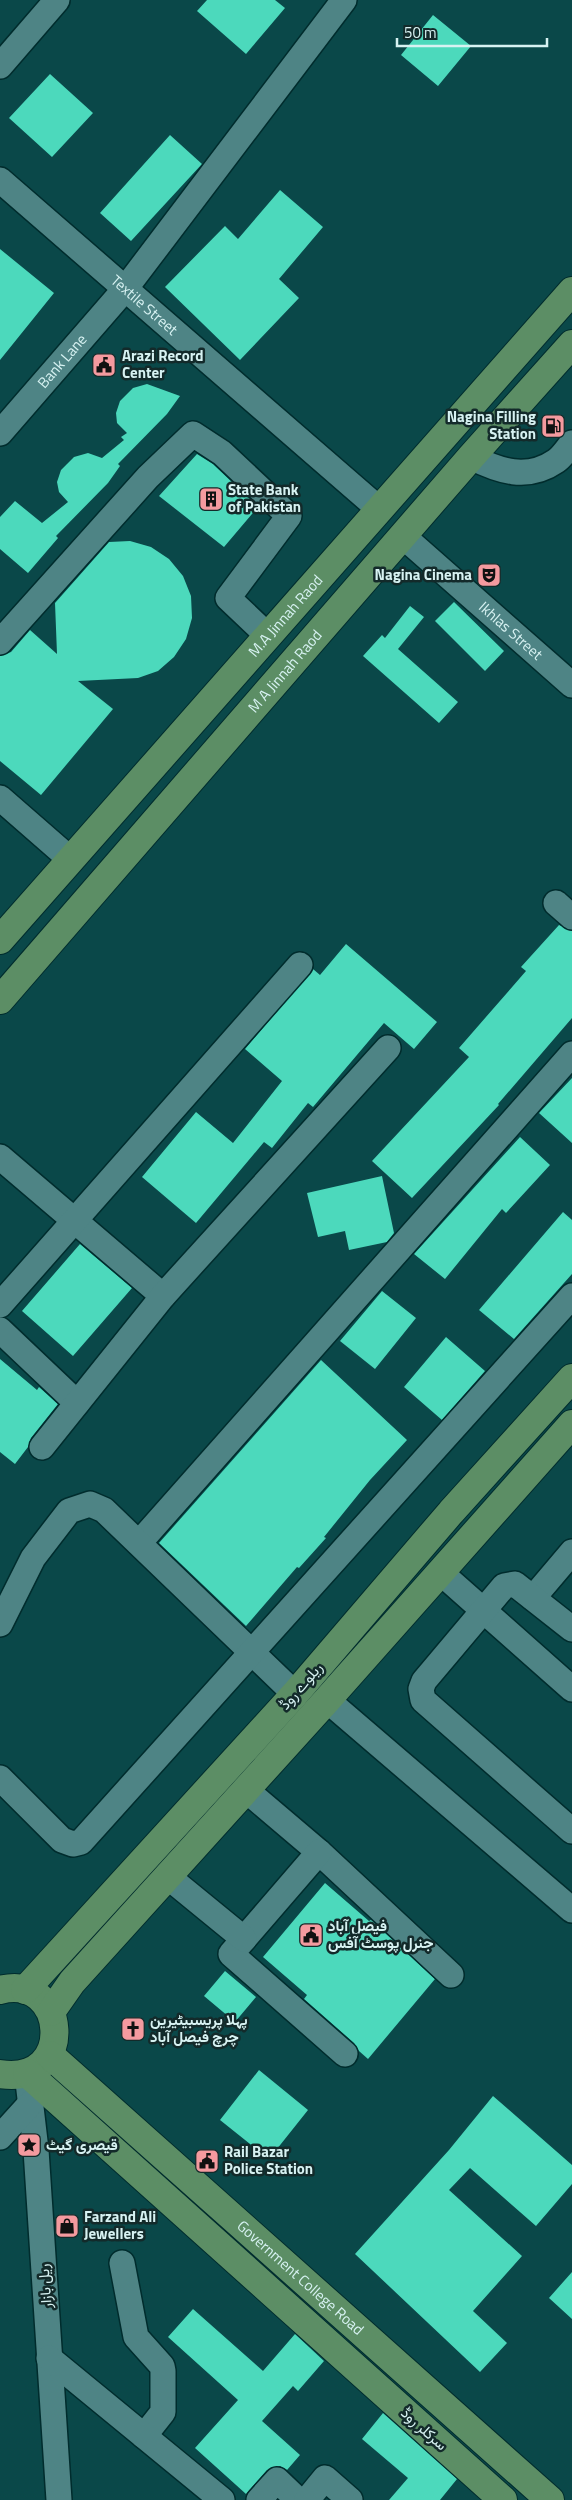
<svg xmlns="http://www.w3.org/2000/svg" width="572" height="2500" viewBox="0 0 572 2500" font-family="'Titillium Web',Vazirmatn,sans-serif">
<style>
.building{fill:#4cd9bc}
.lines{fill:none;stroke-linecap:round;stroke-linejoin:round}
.minor-casing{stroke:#002c2d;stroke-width:28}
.major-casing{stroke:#002c2d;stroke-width:30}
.minor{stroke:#4e8485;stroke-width:25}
.major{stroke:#5c8e65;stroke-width:28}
.labels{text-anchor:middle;stroke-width:5;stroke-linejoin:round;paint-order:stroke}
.street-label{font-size:15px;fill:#d7f2f2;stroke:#132a2a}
.poi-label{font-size:15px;font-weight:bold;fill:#d7f2f2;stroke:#132a2a;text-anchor:start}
</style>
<rect width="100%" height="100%" fill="#0a4849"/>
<path class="building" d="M207,0H275L285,8L246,54L197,11Z
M433,15L471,46L438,86L401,55Z
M50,74L93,113L52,157L9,118Z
M170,135L202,164L131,241L100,213Z
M280,190L323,227L279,279L299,298L240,360L165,287L225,226L238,239Z
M0,249L54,293L0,360Z
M147,384L180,396L167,414L118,464L120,466L108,483L56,536L58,538L28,573L0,549V517L15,501L42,523L68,502L59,492L57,482L61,470L74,457L88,453L102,458L124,440L121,437L127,433L117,423L116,413L120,401L133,388Z
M197,454L213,464L258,507L224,547L159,496Z
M130,541L151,547L169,559L183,576L191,596L192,618L186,639L174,657L158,671L138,678L78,681L113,709L41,795L0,761V656L11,652L30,630L57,654L55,603L109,542Z
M454,602L504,651L485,671L435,621Z
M410,606L424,617L398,649L458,702L439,723L363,656L382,635L385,638Z
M559,925L572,931V1018L498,1104L499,1105L412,1198L372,1161L469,1057L459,1048L526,971L521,967Z
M346,944L437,1022L414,1049L384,1023L313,1107L308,1103L272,1148L264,1142L196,1223L142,1177L196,1112L233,1143L282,1081L245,1049L313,969L320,975Z
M572,1078V1143L539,1113Z
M520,1137L550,1165L506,1213L502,1209L445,1279L414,1254Z
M382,1176L394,1233L387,1242L349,1250L345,1231L318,1237L307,1193Z
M563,1212L572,1220V1274L514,1339L479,1310Z
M80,1244L132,1288L73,1356L22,1311Z
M382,1291L416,1318L375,1369L340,1341Z
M446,1337L485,1371L442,1420L404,1387Z
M0,1359L37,1390L39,1387L58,1404L31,1438L28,1447L15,1464L0,1452Z
M321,1360L407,1440L370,1480L324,1537L326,1538L299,1568L297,1567L246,1626L159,1543Z
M325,1883L369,1921L371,1920L435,1979L368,2059L359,2051L354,2043L304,1999L307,1995L263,1957Z
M225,1971L256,1997L235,2022L204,1996Z
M259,2070L308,2110L269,2159L220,2120Z
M493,2096L572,2165V2184L536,2226L470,2168L449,2190L522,2256L473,2311L507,2343L480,2372L355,2254L449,2150Z
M572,2272V2319L549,2298Z
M193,2309L263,2371L295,2334L324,2361L298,2391L293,2386L262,2421L300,2455L287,2470L280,2466L267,2470L246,2494L195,2448L238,2400L168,2337Z
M383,2413L457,2479L440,2500H389L408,2478L362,2439Z"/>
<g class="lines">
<g class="minor-casing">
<g id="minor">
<path d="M0,66L57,0"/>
<path id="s1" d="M0,180L379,509"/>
<path id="s2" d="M0,433L125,289L344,0"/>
<path d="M471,457C499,471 527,481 556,461C562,457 567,449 572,443"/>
<path id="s3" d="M404,537L572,685"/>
<path d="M0,642L148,477L193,434L222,453L289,516L228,598L267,635"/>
<path d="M0,798L70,859"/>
<path d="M556,903L572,917"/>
<path d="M0,1157L163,1296"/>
<path d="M0,1305L300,965"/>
<path d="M0,1330L77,1403"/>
<path d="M42,1447L163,1296L388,1048"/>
<path d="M139,1543L572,1054"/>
<path d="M440,1572L572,1689"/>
<path d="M533,1598L572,1552"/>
<path d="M0,1624L33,1558L69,1511L90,1504L104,1510L295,1694"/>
<path d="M572,1629L515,1584L504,1586L424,1681L421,1689L423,1700L572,1831"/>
<path d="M327,1700L572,1910"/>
<path d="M0,1778L62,1840L73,1844L81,1842L572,1296"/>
<path d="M246,1790L319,1852L451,1975"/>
<path d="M319,1852L231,1954L345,2054"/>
<path d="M167,1876L244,1939"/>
<path d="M27,2073L36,2150L59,2500"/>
<path d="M0,2137L31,2103"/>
<path d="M122,2263L136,2337L162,2366L163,2371V2412L144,2436"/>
<path d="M49,2358L222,2500"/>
<path d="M259,2500L277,2480L298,2500"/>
<path d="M307,2500L325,2478L350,2500"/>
</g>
</g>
<g class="major-casing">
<g id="major">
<path id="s4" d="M0,940L572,291"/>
<path id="s5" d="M0,1000L471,457L572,344"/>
<path d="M0,1990C67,1972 78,2086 0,2074"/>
<path d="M25,1990L295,1694L451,1512L572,1378"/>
<path d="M51,2012L72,1982L327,1700L572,1424"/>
<path id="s6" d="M50,2055L550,2500"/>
<path d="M27,2073L503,2500"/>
</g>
</g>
<use href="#minor" class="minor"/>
<use href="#major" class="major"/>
</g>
<defs>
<g id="civic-square" transform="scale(1.25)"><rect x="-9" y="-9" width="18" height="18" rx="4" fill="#f49a9f" stroke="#132a2a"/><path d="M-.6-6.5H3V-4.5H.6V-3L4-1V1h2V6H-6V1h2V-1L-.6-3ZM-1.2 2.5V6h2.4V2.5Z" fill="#111"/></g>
<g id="fuel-square" transform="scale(1.25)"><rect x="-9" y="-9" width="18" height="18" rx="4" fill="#f49a9f" stroke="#132a2a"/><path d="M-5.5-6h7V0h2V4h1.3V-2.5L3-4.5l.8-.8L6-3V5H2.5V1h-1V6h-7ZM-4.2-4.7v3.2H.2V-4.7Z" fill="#111"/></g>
<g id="building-square" transform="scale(1.25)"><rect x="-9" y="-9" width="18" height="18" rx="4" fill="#f49a9f" stroke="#132a2a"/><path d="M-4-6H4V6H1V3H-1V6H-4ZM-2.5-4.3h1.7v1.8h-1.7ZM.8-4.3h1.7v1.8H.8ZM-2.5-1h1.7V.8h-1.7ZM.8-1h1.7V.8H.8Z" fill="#111"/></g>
<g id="theatre-square" transform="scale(1.25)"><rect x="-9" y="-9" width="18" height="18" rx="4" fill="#f49a9f" stroke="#132a2a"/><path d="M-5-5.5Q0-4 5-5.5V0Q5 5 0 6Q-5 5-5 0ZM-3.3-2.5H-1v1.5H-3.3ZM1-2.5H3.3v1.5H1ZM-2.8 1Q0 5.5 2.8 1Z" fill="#111"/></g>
<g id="church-square" transform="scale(1.25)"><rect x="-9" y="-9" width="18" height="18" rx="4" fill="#f49a9f" stroke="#132a2a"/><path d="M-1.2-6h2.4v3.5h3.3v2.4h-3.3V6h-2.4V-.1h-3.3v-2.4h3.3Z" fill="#111"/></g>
<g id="sight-square" transform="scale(1.25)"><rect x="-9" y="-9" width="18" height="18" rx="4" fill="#f49a9f" stroke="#132a2a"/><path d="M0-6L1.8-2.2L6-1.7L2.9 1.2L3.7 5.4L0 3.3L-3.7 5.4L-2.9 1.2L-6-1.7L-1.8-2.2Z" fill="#111"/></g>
<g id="shop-square" transform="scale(1.25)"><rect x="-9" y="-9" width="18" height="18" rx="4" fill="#f49a9f" stroke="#132a2a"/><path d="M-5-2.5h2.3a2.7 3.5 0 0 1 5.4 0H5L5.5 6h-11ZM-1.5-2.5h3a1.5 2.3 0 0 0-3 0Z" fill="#111"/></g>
</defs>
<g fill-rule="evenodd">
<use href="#civic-square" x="104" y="365"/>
<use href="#fuel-square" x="553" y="426"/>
<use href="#building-square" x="211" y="499"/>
<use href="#theatre-square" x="489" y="575"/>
<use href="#civic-square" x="311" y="1935"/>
<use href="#church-square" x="133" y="2029"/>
<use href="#sight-square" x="29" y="2145"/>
<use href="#civic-square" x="207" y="2161"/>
<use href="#shop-square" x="67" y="2226"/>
</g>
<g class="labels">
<g class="street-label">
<text dy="5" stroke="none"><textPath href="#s1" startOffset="191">Textile Street</textPath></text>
<text dy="5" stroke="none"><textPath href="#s2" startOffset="95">Bank Lane</textPath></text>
<text dy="5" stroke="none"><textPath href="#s4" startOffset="432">M.A Jinnah Raod</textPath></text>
<text dy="5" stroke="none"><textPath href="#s3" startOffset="142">Ikhlas Street</textPath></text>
<text dy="5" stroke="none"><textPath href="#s5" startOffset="435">M A Jinnah Raod</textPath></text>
<text transform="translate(301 1686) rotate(-49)" y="5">ریلوے روڈ</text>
<text dy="5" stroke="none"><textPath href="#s6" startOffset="335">Government College Road</textPath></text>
<text transform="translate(45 2286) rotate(-94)" y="5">ریل بازار</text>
<text transform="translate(424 2429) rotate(42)" y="5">سرکلر روڈ</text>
</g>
<g class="poi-label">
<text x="122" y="361">Arazi Record<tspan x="122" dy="17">Center</tspan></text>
<text x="536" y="422" text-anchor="end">Nagina Filling<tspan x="536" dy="17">Station</tspan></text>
<text x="228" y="495">State Bank<tspan x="228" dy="17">of Pakistan</tspan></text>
<text x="472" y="580" text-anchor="end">Nagina Cinema</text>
<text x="328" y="1931">فیصل آباد<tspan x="328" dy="17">جنرل پوسٹ آفس</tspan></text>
<text x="150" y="2025">پہلا پریسبیٹیرین<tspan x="150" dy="17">چرچ فیصل آباد</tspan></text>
<text x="46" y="2150">قیصری گیٹ</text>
<text x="224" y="2157">Rail Bazar<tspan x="224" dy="17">Police Station</tspan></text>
<text x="84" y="2222">Farzand Ali<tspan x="84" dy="17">Jewellers</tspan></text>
</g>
</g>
<path d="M397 38v8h150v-8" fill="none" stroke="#d7f2f2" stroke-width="2.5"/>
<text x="404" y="38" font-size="15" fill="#d7f2f2" stroke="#132a2a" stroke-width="4" paint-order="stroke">50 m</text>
</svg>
